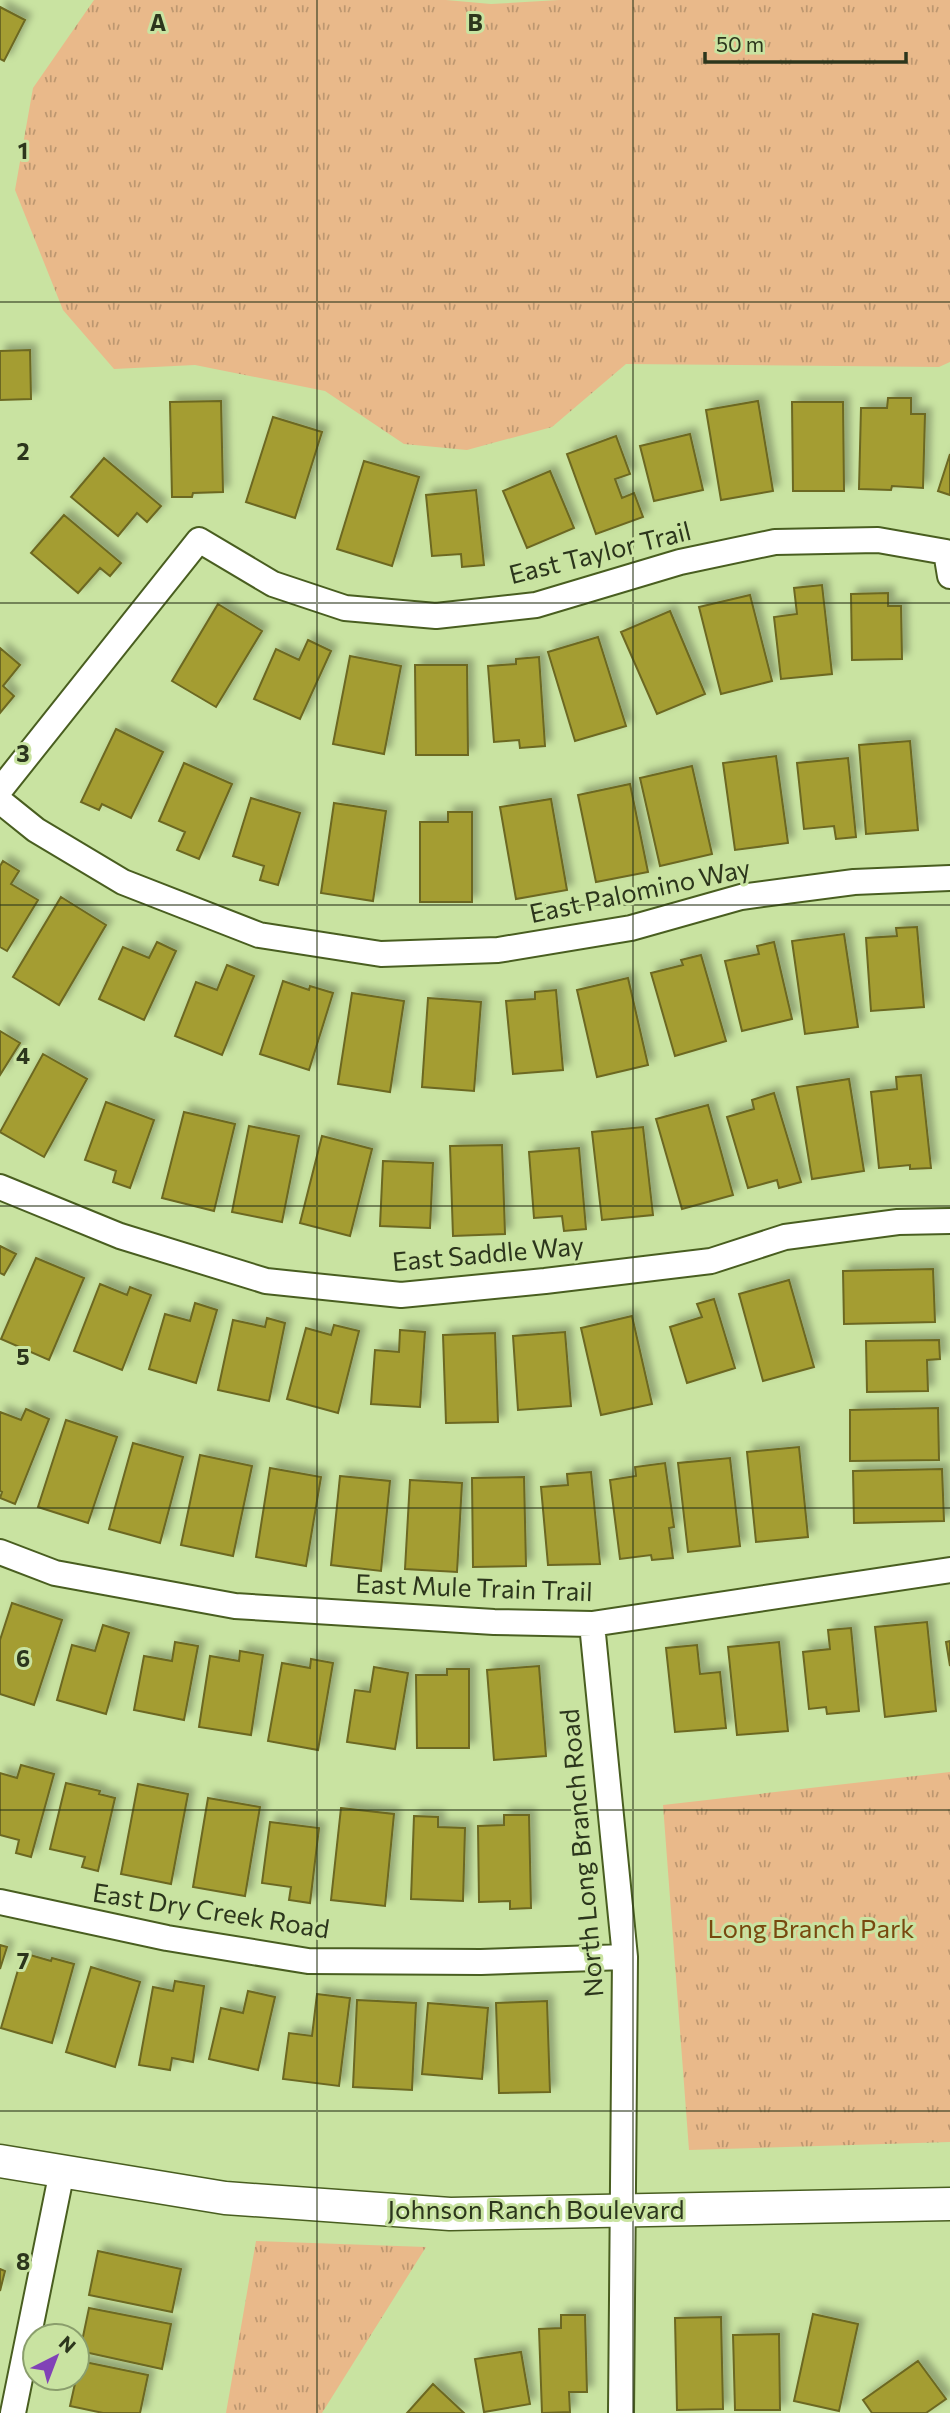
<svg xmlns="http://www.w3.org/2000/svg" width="950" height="2413" viewBox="0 0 950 2413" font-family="Commissioner,sans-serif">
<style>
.grass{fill:url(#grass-tufts)}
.building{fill:#a49d33;stroke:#6c6821;stroke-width:2;filter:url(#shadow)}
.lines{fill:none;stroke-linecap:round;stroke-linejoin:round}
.minor-casing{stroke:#495e20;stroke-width:28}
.tertiary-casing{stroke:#495e20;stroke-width:35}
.minor{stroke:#fff;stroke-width:24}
.tertiary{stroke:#fff;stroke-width:32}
.grid{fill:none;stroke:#2c361c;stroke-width:2;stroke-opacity:0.55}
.labels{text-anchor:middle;stroke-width:6;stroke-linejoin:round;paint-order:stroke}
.street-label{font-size:26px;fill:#2c361c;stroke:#c9e3a1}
.park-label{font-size:26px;fill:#78490f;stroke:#c9e3a1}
.grid-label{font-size:23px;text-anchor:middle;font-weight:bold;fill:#2c361c;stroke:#c9e3a1;stroke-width:6;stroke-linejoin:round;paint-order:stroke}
</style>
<defs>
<pattern id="grass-tufts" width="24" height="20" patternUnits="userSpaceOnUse" patternTransform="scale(1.75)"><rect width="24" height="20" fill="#e9b98a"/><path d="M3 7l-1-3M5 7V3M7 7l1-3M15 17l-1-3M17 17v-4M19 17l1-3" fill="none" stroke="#bd9770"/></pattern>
<filter id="shadow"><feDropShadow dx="6" dy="-6" stdDeviation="3.5" flood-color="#0004"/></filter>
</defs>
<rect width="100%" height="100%" fill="#c9e3a1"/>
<path class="grass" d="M94,0H446L491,4L559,0H950V362L939,367L626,364L552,427L467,450L404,444L325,391L195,365L114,369L63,310L15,190L33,88Z
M950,1772V2142L689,2150L663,1805Z
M256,2241L426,2247L322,2413H226Z"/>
<path class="building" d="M0,7L25,20L4,61L0,59Z
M30,350L31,399L0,400V351Z
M888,398H911V414H925L923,488L892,486L891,490L859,489L861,408H887Z
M221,401L223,492L193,493L192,497H172L170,402Z
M758,401L773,491L721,500L706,410Z
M792,402H843L844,491H793Z
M273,417L322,432L295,518L246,502Z
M690,434L703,490L654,501L640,446Z
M616,436L630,474L615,479L622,498L634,493L643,517L596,534L567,454Z
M950,454V495L938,491Z
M104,458L161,506L147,522L137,513L118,536L71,497Z
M364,461L419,477L392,566L337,549Z
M550,471L574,528L527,548L503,491Z
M476,490L484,565L462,567L461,554L432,556L426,495Z
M64,515L121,563L110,576L100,568L78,593L31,553Z
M822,585L832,674L781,679L774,617L797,614L794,588Z
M888,593V606H901L902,659L852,660L851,594Z
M750,595L772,681L721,694L699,607Z
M218,604L262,631L216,707L172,681Z
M670,611L705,694L657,714L621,632Z
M598,637L626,726L575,741L548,652Z
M308,640L331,651L300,719L254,699L276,649L299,660Z
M0,648L20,665L3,686L14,696L0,713Z
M350,656L401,666L384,754L333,744Z
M539,657L545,746L520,748L519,740L494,742L488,666L516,664V659Z
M415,665H467L468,755H416Z
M116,729L163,752L131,818L102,804L99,810L81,802Z
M910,741L918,830L866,834L859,745Z
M776,756L788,843L735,850L723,763Z
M848,758L856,837L836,839L834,826L804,829L797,763Z
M184,763L232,784L199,859L177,850L185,832L159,821Z
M692,766L712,854L660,866L640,778Z
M630,784L648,872L596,882L578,795Z
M251,798L300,813L278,885L260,880L264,866L233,856Z
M551,799L567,890L516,899L500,807Z
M334,803L386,811L373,901L321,893Z
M448,812H472V902H420V822H448Z
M3,861L19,871L11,884L38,900L7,951L0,947V866Z
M61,897L106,925L59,1005L13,977Z
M917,927L924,1007L871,1011L866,938L897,936L896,928Z
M844,934L858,1027L805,1034L792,941Z
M157,942L176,951L144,1020L99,999L123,947L149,958Z
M774,942L792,1019L742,1031L725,961L759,954L757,946Z
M701,955L726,1041L675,1056L651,973L683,965L681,960Z
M227,965L254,976L222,1055L175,1036L196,982L217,990Z
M628,978L648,1065L597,1077L577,990Z
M283,981L309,990L310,986L333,993L309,1070L260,1054Z
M556,990L563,1070L513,1074L506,1001L535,999V992Z
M352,993L404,1001L390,1092L338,1084Z
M428,998L481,1002L474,1091L422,1087Z
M0,1031L20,1043L0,1075Z
M43,1054L87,1079L44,1157L0,1132Z
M921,1075L931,1168L910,1169V1165L879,1168L871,1092L897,1089L896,1077Z
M849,1079L864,1171L812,1179L797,1087Z
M774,1093L801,1182L779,1188L777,1180L748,1188L727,1117L754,1109L752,1100Z
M106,1102L154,1120L130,1188L113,1182L116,1171L85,1160Z
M708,1105L733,1195L682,1209L656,1119Z
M184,1112L235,1124L214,1211L162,1198Z
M249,1126L299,1136L282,1222L232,1212Z
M643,1127L653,1215L602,1220L592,1132Z
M322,1136L372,1149L350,1236L300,1223Z
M502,1145L505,1234L453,1236L450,1146Z
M579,1148L586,1229L564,1231L562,1216L534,1218L529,1152Z
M383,1161L433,1163L430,1228L380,1226Z
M0,1246L16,1254L4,1275L0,1273Z
M36,1258L84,1278L49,1360L1,1339Z
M933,1269L935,1322L844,1324L843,1271Z
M789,1280L814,1367L763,1381L739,1294Z
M100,1284L127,1295L130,1287L151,1295L122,1370L74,1351Z
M714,1299L735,1368L687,1383L670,1327L702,1317L697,1304Z
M195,1303L217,1310L196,1383L149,1369L165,1314L190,1321Z
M632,1316L652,1404L601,1415L581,1328Z
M267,1318L285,1323L269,1401L218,1390L233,1320L265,1327Z
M334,1325L359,1331L338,1413L287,1399L306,1328L331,1335Z
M400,1330L425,1332L420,1407L371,1404L375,1350L399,1352Z
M565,1332L571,1406L518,1410L513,1336Z
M495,1333L498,1422L446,1423L443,1335Z
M939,1340L940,1359L927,1360L928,1391L867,1392L866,1341Z
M938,1408L939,1460L850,1461V1410Z
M26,1409L49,1419L15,1504L0,1498L2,1492L0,1491V1412L21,1420Z
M66,1420L117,1437L88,1523L38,1507Z
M133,1443L183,1457L160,1543L109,1529Z
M799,1447L808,1537L756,1542L747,1452Z
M200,1455L252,1466L233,1556L181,1545Z
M730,1458L740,1546L688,1552L678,1463Z
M665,1463L674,1527L669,1528L673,1558L652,1560L651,1555L620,1559L610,1480L636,1476L635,1467Z
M270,1468L321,1477L306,1566L256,1557Z
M942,1469L944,1521L854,1523L853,1471Z
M591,1472L600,1564L548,1565L541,1487L568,1485L567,1474Z
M340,1476L390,1481L381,1571L331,1565Z
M524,1477L526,1566L473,1567L472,1478Z
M410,1480L462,1483L457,1572L405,1569Z
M12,1603L62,1620L34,1705L0,1694V1640Z
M927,1622L936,1711L885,1717L875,1627Z
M103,1625L129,1633L106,1714L57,1700L72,1645L95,1651Z
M851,1628L859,1711L827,1714L826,1707L809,1709L803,1652L830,1649L828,1630Z
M950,1641V1666L946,1642Z
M175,1642L198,1646L184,1720L134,1710L144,1656L172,1661Z
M779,1642L788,1731L737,1735L728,1647Z
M697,1645L700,1674L720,1672L726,1728L675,1732L666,1648Z
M240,1651L263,1655L251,1735L199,1727L210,1656L239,1661Z
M311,1659L333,1663L318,1750L268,1741L282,1663L310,1668Z
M539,1666L546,1756L494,1760L487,1670Z
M374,1667L408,1673L395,1749L347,1742L355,1690L370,1692Z
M447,1669H469V1748H417L416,1675H447Z
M21,1765L54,1774L31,1857L16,1853L19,1840L0,1835V1773L17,1778Z
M66,1783L100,1791L99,1794L115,1798L98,1871L82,1867L85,1857L50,1849Z
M138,1784L188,1794L171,1884L121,1874Z
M208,1798L260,1807L245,1896L193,1887Z
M341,1808L394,1814L385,1906L331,1900Z
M504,1815H529L531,1908L510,1909V1901L479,1902L478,1826L504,1825Z
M414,1816L438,1817V1827L465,1828L463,1901L411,1899Z
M270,1822L319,1828L310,1903L289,1900L291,1887L262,1883Z
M0,1945L7,1947L0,1969Z
M23,1953L51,1961L52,1958L74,1964L52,2043L1,2028Z
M91,1967L140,1982L115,2067L66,2052Z
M175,1981L204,1986L193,2062L172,2058L170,2070L139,2065L153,1987L173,1991Z
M248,1991L275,1997L258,2070L209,2059L221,2008L243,2013Z
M317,1994L350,1998L339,2086L283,2079L289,2033L312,2036Z
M357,2000L416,2003L412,2090L353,2087Z
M547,2001L550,2092L499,2093L496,2003Z
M428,2003L488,2008L482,2079L422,2074Z
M98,2251L181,2269L172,2312L89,2295Z
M0,2269L5,2271L0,2291Z
M89,2308L171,2324L162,2369L80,2351Z
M813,2314L858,2324L839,2411L794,2401Z
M561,2315H585L587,2392H569L570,2412L542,2413L539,2329L561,2328Z
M721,2317L723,2409L677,2410L675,2318Z
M779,2334L780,2410H735L733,2335Z
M521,2352L530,2404L484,2412L475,2359Z
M80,2361L148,2375L140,2413H103L70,2406Z
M918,2361L946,2399L926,2413H872L863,2400Z
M433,2384L464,2413H407Z"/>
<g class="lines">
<g class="minor-casing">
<path id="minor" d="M0,790L199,540L273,584L345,608L436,616L536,605L680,562L775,542L878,540L946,552L950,576
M0,801L36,830L123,882L259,935L381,954L498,950L631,928L741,897L854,882L950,878
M0,1187L120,1236L266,1281L401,1295L545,1281L711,1261L785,1237L898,1222L950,1221
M0,1552L55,1573L235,1606L494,1622L592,1624L950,1570
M592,1624L625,1957L621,2413
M0,1902L167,1938L308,1961L481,1962L625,1957
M13,2413L62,2171"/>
</g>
<g class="tertiary-casing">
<path id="tertiary" d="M0,2161L225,2198L450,2214L950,2204"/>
</g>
<use href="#minor" class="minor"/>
<use href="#tertiary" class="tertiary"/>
</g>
<path class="grid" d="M317,0V2413M633,0V2413M0,302H950M0,603H950M0,905H950M0,1206H950M0,1508H950M0,1810H950M0,2111H950"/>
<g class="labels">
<g class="street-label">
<text transform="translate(600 553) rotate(-14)" y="9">East Taylor Trail</text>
<text transform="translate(640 891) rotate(-12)" y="9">East Palomino Way</text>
<text transform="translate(488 1254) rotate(-5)" y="9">East Saddle Way</text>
<text transform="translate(474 1588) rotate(2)" y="9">East Mule Train Trail</text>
<text transform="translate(582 1853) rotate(-95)" y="9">North Long Branch Road</text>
<text transform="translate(211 1911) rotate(9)" y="9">East Dry Creek Road</text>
<text x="536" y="2219">Johnson Ranch Boulevard</text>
</g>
<g class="park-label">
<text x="811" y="1938">Long Branch Park</text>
</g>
</g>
<g class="grid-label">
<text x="158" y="31">A</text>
<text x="475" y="31">B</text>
<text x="23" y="159">1</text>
<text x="23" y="460">2</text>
<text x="23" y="762">3</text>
<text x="23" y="1064">4</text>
<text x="23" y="1365">5</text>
<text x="23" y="1667">6</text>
<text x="23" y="1969">7</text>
<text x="23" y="2270">8</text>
</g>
<g transform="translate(56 2357) rotate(42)"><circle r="33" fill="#c9e3a1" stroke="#8a9e6c" stroke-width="2"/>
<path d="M0-5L12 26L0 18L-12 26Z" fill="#8142b7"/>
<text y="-10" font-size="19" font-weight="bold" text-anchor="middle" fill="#2c361c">N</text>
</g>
<path d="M705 52v10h201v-10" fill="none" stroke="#2c361c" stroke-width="3.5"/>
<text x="716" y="52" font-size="21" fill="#2c361c" stroke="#c9e3a1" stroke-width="5" paint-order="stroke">50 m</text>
</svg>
